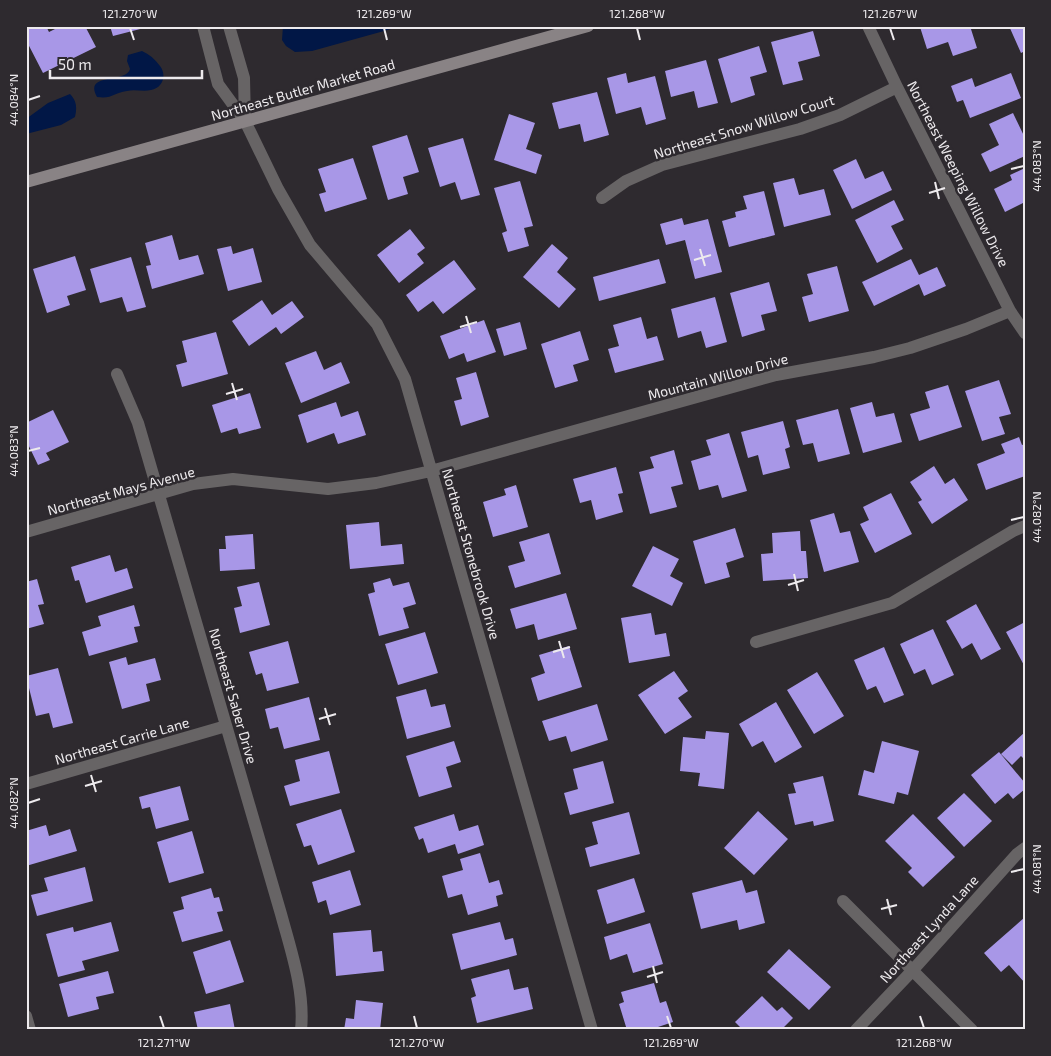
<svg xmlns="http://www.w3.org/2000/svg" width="1051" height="1056" viewBox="0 0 1051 1056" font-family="'Exo 2',sans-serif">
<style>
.water{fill:#011746}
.building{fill:#a897e7}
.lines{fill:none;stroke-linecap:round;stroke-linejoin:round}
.minor{stroke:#676465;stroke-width:12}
.secondary{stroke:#898385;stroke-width:12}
.ticks{fill:none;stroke:#edeaed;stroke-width:2}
.labels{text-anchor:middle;stroke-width:5;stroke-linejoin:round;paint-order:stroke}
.street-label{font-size:14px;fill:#edeaed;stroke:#2e2a2f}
.neatline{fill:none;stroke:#edeaed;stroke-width:2}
.ticks-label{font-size:12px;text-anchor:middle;fill:#edeaed}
</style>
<rect width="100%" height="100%" fill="#2e2a2f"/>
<path class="water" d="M283,26H402L312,51L295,52L286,46L282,40Z
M142,51C149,54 155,59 160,66C167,75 163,88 151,90C143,92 135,89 127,91C113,93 113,99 97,97C83,72 126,84 130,69L127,61L128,55Z
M70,94C77,101 77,108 75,117L61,125L26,134V119L48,103Z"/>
<path class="building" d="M26,26H46L49,32L61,26H85L96,47L43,73L26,40Z
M110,26H148V27L113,36Z
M922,26H970L977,48L953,56L948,42L927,49L920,27Z
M1009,26H1025V51L1021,53Z
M813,31L820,56L798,62L803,80L783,85L771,42Z
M759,46L767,72L750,77L755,95L731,103L718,59Z
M706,60L718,103L698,108L694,91L671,97L665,71Z
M626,73L628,83L655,76L666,119L646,125L641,107L616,114L607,78Z
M1011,73L1021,98L970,118L963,100L957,102L951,86L972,78L975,87Z
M597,92L609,135L584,142L580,124L559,129L552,103Z
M1013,113L1025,138V156L990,172L981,154L999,145L989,124Z
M509,114L535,123L526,149L542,155L536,174L494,160Z
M407,135L419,172L403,177L408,194L388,200L372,146Z
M463,138L480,195L461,200L455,182L440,187L428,148Z
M353,158L367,199L325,212L319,194L326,192L318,169Z
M856,159L865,179L883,171L892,190L852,209L833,170Z
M1025,168V206L1023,203L1005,212L994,189L1012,180L1010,175Z
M794,178L799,195L824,189L831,215L784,227L773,183Z
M520,181L533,226L524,228L529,246L508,252L502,233L507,231L494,188Z
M764,191L775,235L729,247L722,221L736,217L735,212L747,209L743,196Z
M894,200L904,220L891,226L903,249L877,263L855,220Z
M682,218L684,225L708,219L722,272L695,279L685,240L666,245L660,224Z
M410,229L425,248L417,254L424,263L399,283L377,255Z
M172,235L179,260L198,255L204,274L152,289L146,266L151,265L145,243Z
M552,244L568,258L557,272L576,289L559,308L523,277Z
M231,246L233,254L253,248L262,282L228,291L217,249Z
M75,256L86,290L67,296L70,305L47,313L33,269Z
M131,257L146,307L127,312L122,297L100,303L90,269Z
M659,259L666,283L599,301L593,277Z
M911,259L919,275L937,267L946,286L924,296L919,284L874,306L862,282Z
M454,260L476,289L443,314L433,301L418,312L406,295Z
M837,266L849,311L809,322L802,297L813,294L807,274Z
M769,282L777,311L761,315L765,330L742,337L730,293Z
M715,297L727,342L706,348L701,331L678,338L671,309Z
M262,300L272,315L292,301L304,317L281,334L276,327L249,346L232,321Z
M641,317L647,339L657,336L664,360L615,373L608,349L619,346L613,325Z
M484,320L496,352L467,362L464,353L449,359L440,336Z
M520,322L527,349L504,356L496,329Z
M580,331L589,360L573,365L578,381L555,388L541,344Z
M216,332L228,374L182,387L176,365L187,362L182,341Z
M316,351L324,370L341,362L350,383L301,403L285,363Z
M476,372L489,417L461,426L454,401L462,399L456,378Z
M999,380L1011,414L999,417L1005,434L982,441L965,391Z
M948,385L962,427L919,441L910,414L930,408L925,392Z
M250,393L261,428L239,434L237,428L221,433L212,405Z
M336,402L341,417L358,411L366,435L338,444L334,433L307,443L298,415Z
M872,402L876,417L894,413L902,442L863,453L850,408Z
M838,409L850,454L818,462L813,443L803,445L796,420Z
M53,410L69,442L46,453L50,460L38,465L26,440V423Z
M783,421L790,447L785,449L790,468L763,475L758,455L748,458L741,432Z
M729,433L747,491L722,498L718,485L699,490L691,461L711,455L706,440Z
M1019,437L1022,445L1025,444V476L986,490L977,464L1005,453L1001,444Z
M674,450L683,484L671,487L677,507L650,514L639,472L654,468L650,457Z
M934,466L945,484L954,478L968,500L932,524L918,502L922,500L910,482Z
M616,467L623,493L618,494L623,512L596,520L591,500L580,503L573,479Z
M516,485L528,527L493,537L483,502L506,495L504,489Z
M891,493L912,534L875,553L860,524L869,520L863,507Z
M834,513L840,533L850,531L859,562L824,572L810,520Z
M379,522L381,546L402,544L404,564L350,569L346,525Z
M735,528L744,557L726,563L730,577L705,584L693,541Z
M800,531L801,551H806L808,578L763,581L761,554L773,553L772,533Z
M549,533L561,574L515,588L508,566L525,561L519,542Z
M253,534L255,569L220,571L219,549H226L225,536Z
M653,546L679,559L670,576L683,583L672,606L632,586Z
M110,555L115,572L127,568L133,588L86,603L79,580L75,581L71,567Z
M390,578L393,586L409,582L416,604L403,608L409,628L379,636L368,594L375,592L373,583Z
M37,579L44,604L38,605L44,624L26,629V582Z
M259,582L270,625L240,633L234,608L242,606L237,587Z
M566,593L577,629L538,640L534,624L516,629L510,609Z
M976,604L1001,649L981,660L972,643L962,649L946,621Z
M134,605L140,626L134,627L138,642L89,656L82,632L101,626L98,616Z
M651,613L655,635L666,633L670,656L629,663L621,618Z
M1025,622V667L1006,632Z
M933,629L954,675L932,685L925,669L914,674L900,644Z
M425,632L438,673L398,685L385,644Z
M288,641L299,683L267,691L262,673L256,675L249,652Z
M569,646L582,687L538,701L531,678L545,673L539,655Z
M884,647L904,695L884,703L876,686L867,690L854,660Z
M126,657L128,665L155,658L161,680L146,684L150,701L122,709L109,662Z
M58,668L73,723L53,728L49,713L36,716L26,676Z
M674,671L688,691L678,698L692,717L665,734L638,695Z
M817,672L844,716L814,734L787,690Z
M426,689L431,707L445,704L451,727L407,739L396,697Z
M309,697L320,740L284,749L278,727L270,729L265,709Z
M776,702L802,747L775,763L763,741L752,747L739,724Z
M597,704L608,740L571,752L566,736L549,741L542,721Z
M706,731L729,733L724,789L698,786L700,773L680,771L683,737L705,739Z
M1025,732V760L1021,756L1012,765L1001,754Z
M454,741L461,762L446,767L452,787L419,797L406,756Z
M882,741L919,751L908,795L897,792L894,804L858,795L864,770L874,773Z
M329,751L340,793L290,806L284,786L300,781L295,760Z
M999,752L1025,783V789L1013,799L1008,793L995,804L971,775Z
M603,761L614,803L570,815L564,793L578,789L573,769Z
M823,776L834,821L814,826L813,821L795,825L788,794L796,793L793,783Z
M180,786L189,820L156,829L150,807L142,809L139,797Z
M964,793L992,821L964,847L937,818Z
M341,809L355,852L318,865L311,845L304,847L296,824Z
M758,811L788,839L754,875L724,848Z
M629,812L640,854L590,867L585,848L598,844L592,822Z
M454,814L459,831L478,825L484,845L458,854L455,844L428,853L423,838L419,840L414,827Z
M913,814L955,857L923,887L908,872L912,868L885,841Z
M46,825L49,836L70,829L77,851L26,866V831Z
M192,831L204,873L169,883L157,842Z
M480,853L489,883L499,880L503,894L496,896L498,906L468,915L462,894L448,898L442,876L463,870L460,859Z
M85,867L93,901L37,916L31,895L48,891L44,878Z
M350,870L361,905L330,915L326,900L318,903L312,882Z
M634,878L645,912L607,924L597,890Z
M742,880L746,893L757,890L765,923L739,930L737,920L701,929L692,893Z
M211,888L214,898L219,897L223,911L217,912L223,931L182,942L173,912L184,909L181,897Z
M1025,917V983L1009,965L1001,972L984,953Z
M111,922L119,951L82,961L85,970L58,977L46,934L73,927L74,932Z
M500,922L505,940L513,938L517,955L461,970L452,934Z
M650,923L663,964L633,973L627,954L610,960L604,937Z
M371,930L373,952L382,951L384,971L336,976L333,933Z
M230,940L244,982L206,994L193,952Z
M789,949L831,987L809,1010L767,972Z
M509,969L514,990L528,987L533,1009L477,1023L471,998L476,996L471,979Z
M108,971L114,993L96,997L99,1009L68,1017L59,984Z
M654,983L660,1003L666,1001L673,1022L649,1030H627L619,1004L624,1002L621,992Z
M762,996L777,1011L782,1007L793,1018L781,1030H743L735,1022Z
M356,1000L383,1003L380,1030H344L346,1018L354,1019Z
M230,1004L235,1030H198L194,1012Z"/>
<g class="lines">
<path class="minor" d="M203,26L218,84L245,121L278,189L310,245L377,324L405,379L592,1030
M229,26L244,78L245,121
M868,26L897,87L1010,311L1025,333
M602,198L626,181L662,165L800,129L840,115L897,87
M117,374L138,423L281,914C291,951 305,991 301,1030
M26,532L193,484L233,479L328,489L376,483L431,471L776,375L874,357L910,348L966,329L1010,311
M756,642L892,603L1013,531L1025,526
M26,784L226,726
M843,901L972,1030
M26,1016L30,1030
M856,1030L912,971L1017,854L1025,848"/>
<path class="secondary" d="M26,182L588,26"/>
</g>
<path class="ticks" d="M130,28L134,40M384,28L387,40M637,28L640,40M890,28L894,40M28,100L40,96M1011,169L1024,166M935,182L939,199M929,193L945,188M700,249L705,266M694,260L711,255M466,316L471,333M460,327L477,322M232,383L237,400M226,394L243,389M28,451L40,448M1011,520L1024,517M794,574L798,591M788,585L804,580M559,641L564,658M553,652L570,647M325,708L330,725M319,719L336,714M91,775L96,792M85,786L102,781M28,803L40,799M1011,872L1024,869M887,899L891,915M881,909L897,905M653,966L657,983M647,977L663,972M160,1016L164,1028M414,1016L417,1028M667,1016L671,1028M920,1016L924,1028"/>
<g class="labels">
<g class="street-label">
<text transform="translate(303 90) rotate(-16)" y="5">Northeast Butler Market Road</text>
<text transform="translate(744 127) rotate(-17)" y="5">Northeast Snow Willow Court</text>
<text transform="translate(958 174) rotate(63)" y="5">Northeast Weeping Willow Drive</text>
<text transform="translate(718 377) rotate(-15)" y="5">Mountain Willow Drive</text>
<text transform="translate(121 491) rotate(-15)" y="5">Northeast Mays Avenue</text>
<text transform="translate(471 554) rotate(74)" y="5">Northeast Stonebrook Drive</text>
<text transform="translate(233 696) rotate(74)" y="5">Northeast Saber Drive</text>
<text transform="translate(122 741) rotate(-16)" y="5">Northeast Carrie Lane</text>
<text transform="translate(929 929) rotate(-48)" y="5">Northeast Lynda Lane</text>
</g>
</g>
<rect width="1051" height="1056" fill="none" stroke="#2e2a2f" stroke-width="55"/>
<path d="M50 70v8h152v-8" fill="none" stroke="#edeaed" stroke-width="2.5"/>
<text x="58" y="70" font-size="15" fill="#edeaed" stroke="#2e2a2f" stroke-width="4" paint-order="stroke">50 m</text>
<rect x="28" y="28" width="996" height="1000" class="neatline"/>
<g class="ticks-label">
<text x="130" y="18">121.270°W</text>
<text x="384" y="18">121.269°W</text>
<text x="637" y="18">121.268°W</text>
<text x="890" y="18">121.267°W</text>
<text transform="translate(14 100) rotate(-90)" y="4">44.084°N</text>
<text transform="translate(1037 166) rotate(-90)" y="4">44.083°N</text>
<text transform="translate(14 451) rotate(-90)" y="4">44.083°N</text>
<text transform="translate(1037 517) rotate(-90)" y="4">44.082°N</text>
<text transform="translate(14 803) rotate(-90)" y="4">44.082°N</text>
<text transform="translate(1037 869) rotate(-90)" y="4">44.081°N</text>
<text x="164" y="1047">121.271°W</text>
<text x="417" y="1047">121.270°W</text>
<text x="671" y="1047">121.269°W</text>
<text x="924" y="1047">121.268°W</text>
</g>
</svg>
